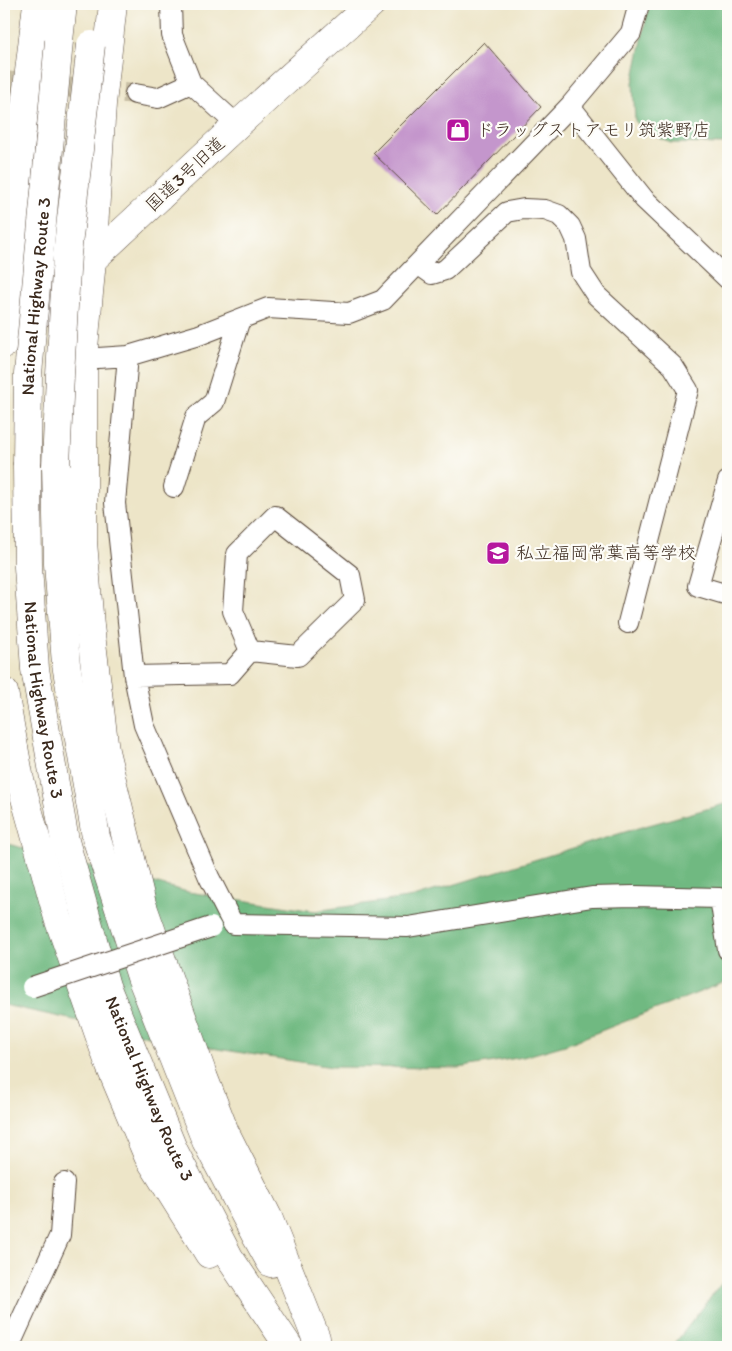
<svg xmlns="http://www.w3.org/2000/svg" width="732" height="1351" viewBox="0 0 732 1351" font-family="Itim,'Klee One',sans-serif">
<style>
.forest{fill:#6fb981;stroke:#557250}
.building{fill:#c496cc}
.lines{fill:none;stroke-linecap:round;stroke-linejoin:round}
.street-tunnel{stroke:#c9c0a6;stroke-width:20;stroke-dasharray:20 10;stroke-linecap:butt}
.street-casing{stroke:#564638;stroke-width:22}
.secondary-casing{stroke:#564638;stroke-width:29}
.highway-casing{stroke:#564638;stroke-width:29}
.street{stroke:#fff;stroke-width:20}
.secondary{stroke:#fff;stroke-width:28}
.highway{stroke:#fff;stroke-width:28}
.street-bridge-casing{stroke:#564638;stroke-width:22;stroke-linecap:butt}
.highway-bridge-casing{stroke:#564638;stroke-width:29;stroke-linecap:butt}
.street-bridge{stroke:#fff;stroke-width:20}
.highway-bridge{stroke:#fff;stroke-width:28}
.labels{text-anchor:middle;stroke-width:4.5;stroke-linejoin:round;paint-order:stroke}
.poi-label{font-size:18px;fill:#3b2a1e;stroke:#fdfcf7;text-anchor:start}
.street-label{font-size:18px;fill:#3b2a1e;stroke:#fdfcf7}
</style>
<rect width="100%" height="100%" fill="#fdfcf7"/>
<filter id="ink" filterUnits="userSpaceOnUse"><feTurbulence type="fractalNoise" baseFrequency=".02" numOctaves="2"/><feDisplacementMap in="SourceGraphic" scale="10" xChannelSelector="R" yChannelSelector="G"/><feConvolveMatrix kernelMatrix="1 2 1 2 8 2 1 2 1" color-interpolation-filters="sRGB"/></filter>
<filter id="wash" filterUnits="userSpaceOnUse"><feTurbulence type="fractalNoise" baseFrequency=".0096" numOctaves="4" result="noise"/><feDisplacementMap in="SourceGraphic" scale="20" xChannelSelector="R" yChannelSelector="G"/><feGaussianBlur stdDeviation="1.12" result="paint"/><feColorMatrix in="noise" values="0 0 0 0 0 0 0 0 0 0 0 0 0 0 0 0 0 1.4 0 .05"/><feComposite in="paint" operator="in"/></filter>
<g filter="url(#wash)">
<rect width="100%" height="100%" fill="#ede5c8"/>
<path class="forest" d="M654,4H728V144L671,143L646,132L635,121L633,83L648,10Z
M728,803V981L565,1045L523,1057L458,1068L332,1067L186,1044L4,1005V843L188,892L315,911L414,897L638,828Z
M728,1275V1347H672Z"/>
<g id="blocks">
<path class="building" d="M484,42L541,107L437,215L373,153Z"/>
</g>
</g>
<g filter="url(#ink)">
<use href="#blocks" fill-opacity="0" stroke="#564638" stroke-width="1"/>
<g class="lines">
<path class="street-tunnel" d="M4,81L135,94"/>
<g class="street-casing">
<path id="street" d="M171,4L172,35L191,83L237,125
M135,94L158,98L191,83
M570,106L644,199L728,279
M418,264L432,274L445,270L507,212L524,209L545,210L559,215L570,226L576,239L581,272L596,295L673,366L688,390L628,623
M128,356L115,503L134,676L230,674L250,651L233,611L237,554L275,516L350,575L355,600L298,656L250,651
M83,359L128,356L199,335L268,308L349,313L383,300L570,106L631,33L639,4
M728,481L698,586L728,595
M174,487L196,417L214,402L240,319
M134,676L144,725L209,877L233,924L408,927L592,897L634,896L720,898L728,950
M9,1347L60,1235L64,1183"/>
</g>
<g class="secondary-casing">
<path id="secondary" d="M22,331L92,260L237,125L371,4"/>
</g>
<g class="highway-casing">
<g id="highway">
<path d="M113,4L102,104L92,260L83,359V542L90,626L105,751L142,904L204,1078L225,1132L268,1217L316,1338"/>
<path d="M59,41L63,4"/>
<path d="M4,344L22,131L37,4"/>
<path id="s1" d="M27,465L28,567L35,669L65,841L106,986L174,1151L229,1257L289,1347"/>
<path d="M56,465L58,564L66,664L96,837L141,977L206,1141L257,1238L271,1263"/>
<path d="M4,692L20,780L58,918L110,1066L148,1156L209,1254"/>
</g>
</g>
<use href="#street" class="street"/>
<use href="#secondary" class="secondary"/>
<use href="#highway" class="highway"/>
<g class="street-bridge-casing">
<path id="street-bridge" d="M32,987L211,927"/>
</g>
<g class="highway-bridge-casing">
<g id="highway-bridge">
<path id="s2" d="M27,465L28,374L59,41"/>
<path d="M56,465L60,375L67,254L91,45"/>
</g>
</g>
<use href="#street-bridge" class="street-bridge"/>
<use href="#highway-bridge" class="highway-bridge"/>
</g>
</g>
<defs>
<g id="shop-square" transform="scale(1.25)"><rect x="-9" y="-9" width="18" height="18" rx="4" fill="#b5179e" stroke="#fdfcf7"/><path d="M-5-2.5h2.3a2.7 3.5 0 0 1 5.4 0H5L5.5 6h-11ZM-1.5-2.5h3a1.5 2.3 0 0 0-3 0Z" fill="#fff"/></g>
<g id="school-square" transform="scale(1.25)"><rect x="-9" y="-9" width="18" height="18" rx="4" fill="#b5179e" stroke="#fdfcf7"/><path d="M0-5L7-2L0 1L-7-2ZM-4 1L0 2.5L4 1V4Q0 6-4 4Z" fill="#fff"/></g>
</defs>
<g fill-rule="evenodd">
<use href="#shop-square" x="458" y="130"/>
<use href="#school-square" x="498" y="553"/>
</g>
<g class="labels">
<g class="poi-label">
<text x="476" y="136">ドラッグストアモリ筑紫野店</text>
<text x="516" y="559">私立福岡常葉高等学校</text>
</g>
<g class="street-label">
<text transform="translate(185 174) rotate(-43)" y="6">国道3号旧道</text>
<text dy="6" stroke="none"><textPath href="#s2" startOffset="169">National Highway Route 3</textPath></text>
<text dy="6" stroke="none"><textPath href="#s1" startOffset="236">National Highway Route 3</textPath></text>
<text dy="6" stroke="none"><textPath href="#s1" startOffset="641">National Highway Route 3</textPath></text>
</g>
</g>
<rect width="732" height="1351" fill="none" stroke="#fdfcf7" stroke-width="20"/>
</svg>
